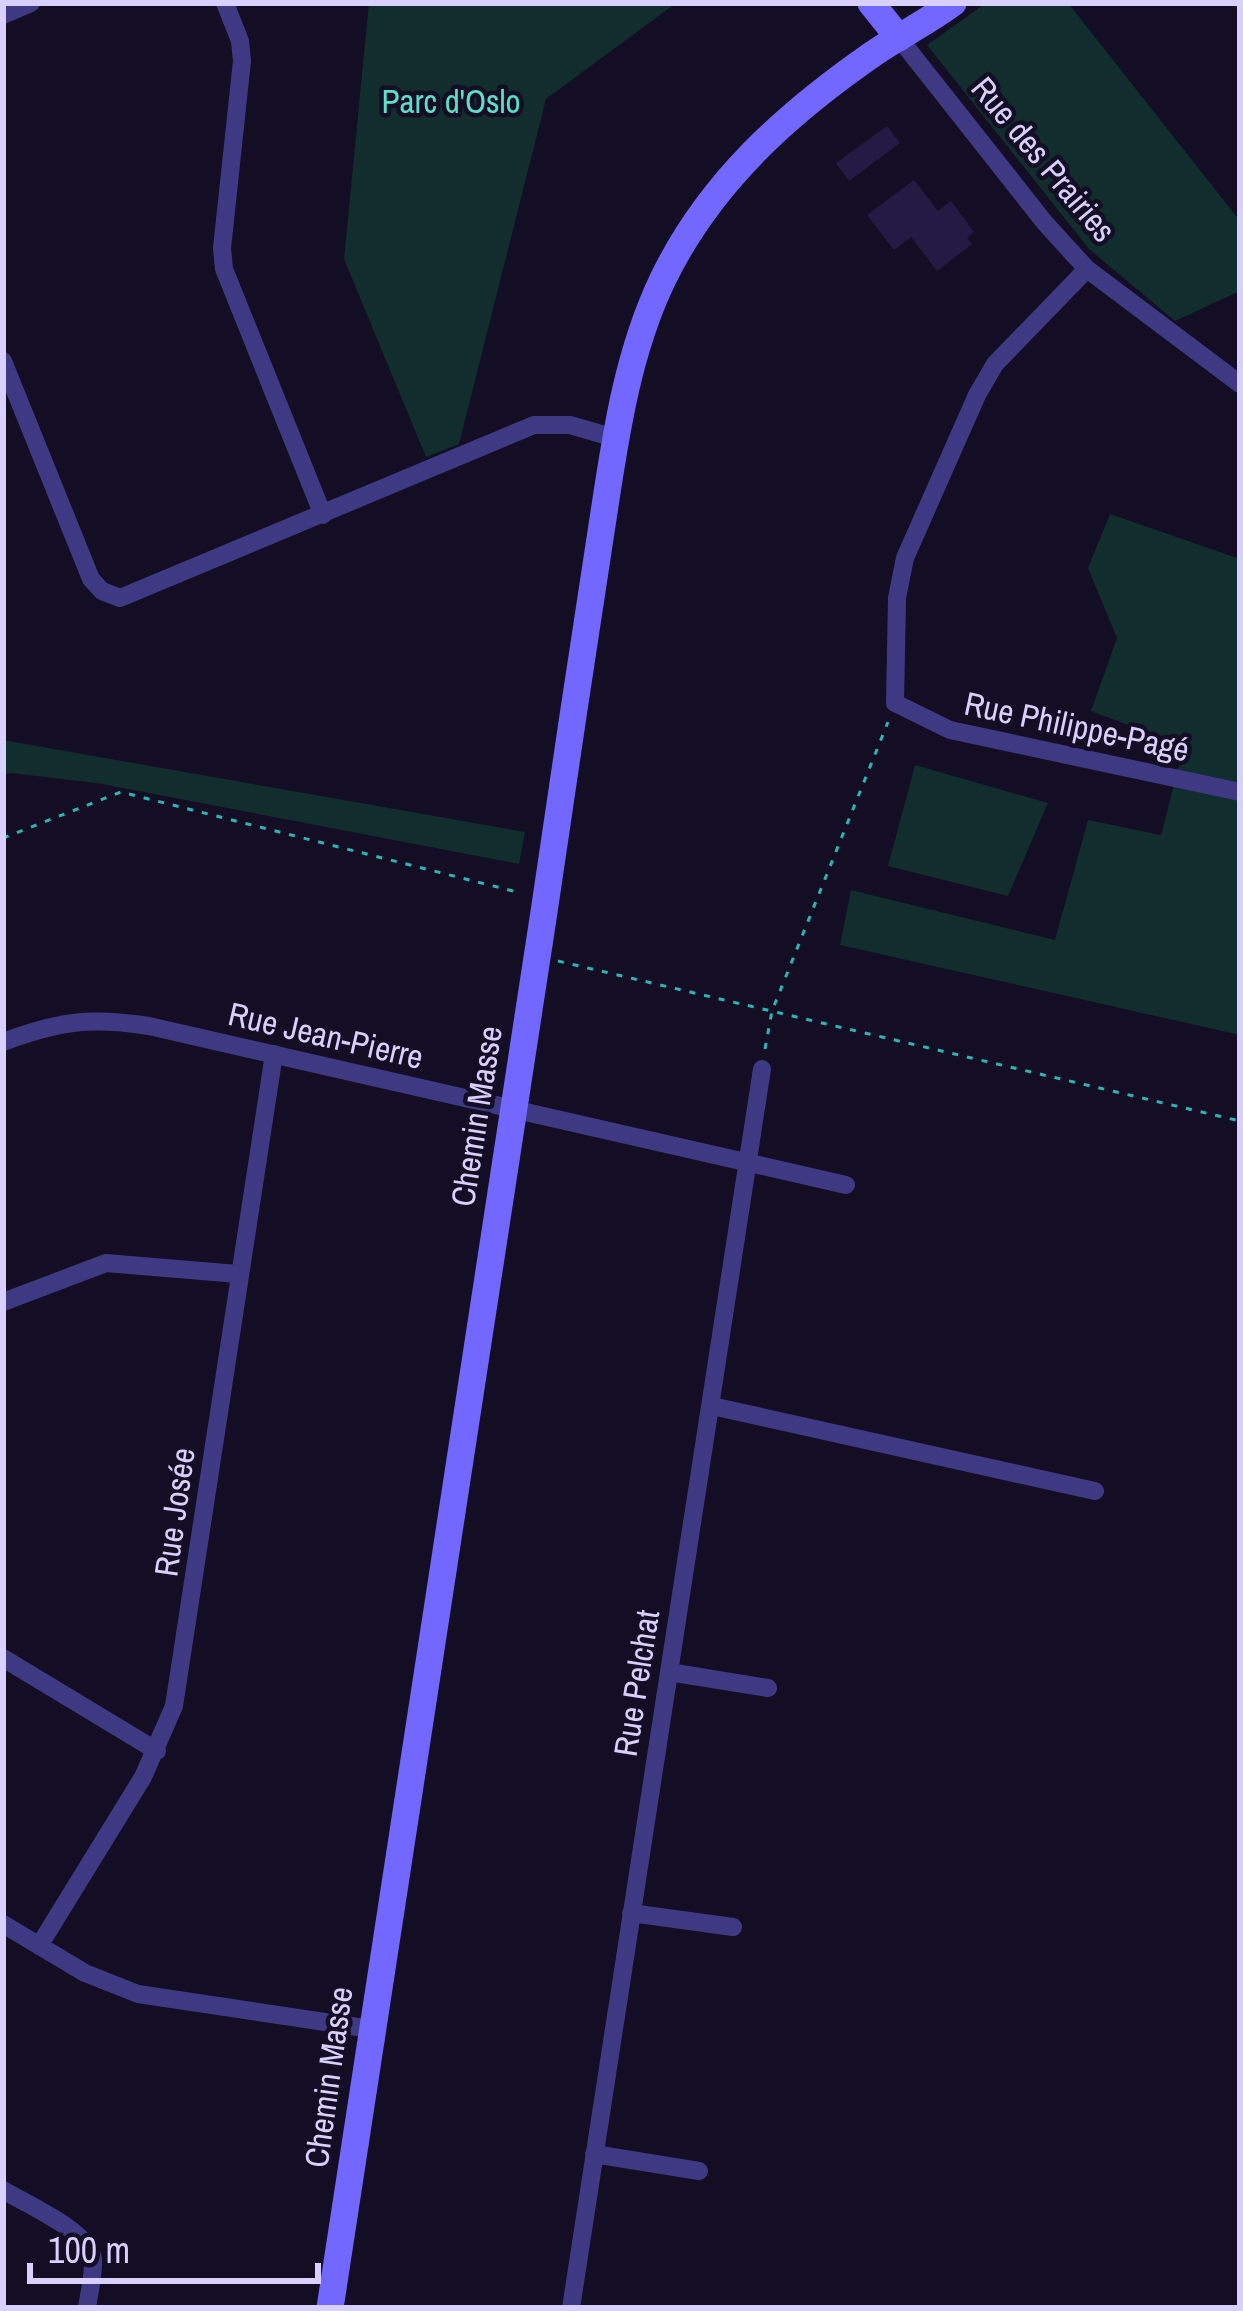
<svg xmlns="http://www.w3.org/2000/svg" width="1243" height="2311" viewBox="0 0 1243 2311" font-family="'Archivo Narrow',sans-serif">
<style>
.green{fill:#112d2d}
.building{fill:#241a44}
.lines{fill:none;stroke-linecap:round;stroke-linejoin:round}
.path{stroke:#2eb5b3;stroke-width:3;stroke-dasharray:6 9;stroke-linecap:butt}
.street{stroke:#3f3983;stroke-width:18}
.secondary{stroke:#7267ff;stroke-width:27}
.labels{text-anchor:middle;stroke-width:9;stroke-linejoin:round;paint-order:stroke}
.park-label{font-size:33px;fill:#5be0c5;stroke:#130e23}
.street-label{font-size:33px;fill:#d8d0ff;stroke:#130e23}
</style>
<rect width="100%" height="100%" fill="#130e23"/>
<path class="green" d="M369,3H676L546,99L459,444L426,457L344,259Z
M986,3H1068L1240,221V291L1175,321L1089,249L927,45Z
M1110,514L1240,559V1035L840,945L851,890L1055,940L1088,820L1161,835L1184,746L1091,711L1117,638L1088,568Z
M3,740L525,832L519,864L97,783L10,773L3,775Z
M915,765L1048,803L1008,896L888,866Z"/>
<path class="building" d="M887,126L900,143L849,181L836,163Z
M914,180L938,211L951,201L974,232L967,238L972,244L937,271L911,237L894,250L867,215Z"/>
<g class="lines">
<path class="path" d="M3,838L121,792L521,893
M558,961L1240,1121
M765,1049L772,1011L888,722"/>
<path class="street" d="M225,3L240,41L242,61L222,248L224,269L323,515
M3,15L31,3
M899,38L1045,223L1087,269L1240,384
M1087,269L995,364L977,395L905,558L897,598L895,703L950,730L1240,792
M3,361L91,579L102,591L120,598L534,425H570L615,438
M3,1042C59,1021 90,1017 149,1026L846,1185
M3,1302L106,1263L238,1274
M712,1406L1095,1491
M3,1658L157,1751
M669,1672L768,1688
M631,1913L733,1927
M3,1924L85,1973L138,1994L371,2029
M39,1946L143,1777L174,1706L274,1054
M594,2154L699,2171
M3,2190C26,2204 91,2232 93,2259C94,2275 89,2293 87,2308
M571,2308L762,1069"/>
<path class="secondary" d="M871,3L899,38
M330,2308C400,1843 473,1378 544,912C562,790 580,667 599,545C613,456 623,363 662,281C708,185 784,116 870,56C897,37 926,23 953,3"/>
</g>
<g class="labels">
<g class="park-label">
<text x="451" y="113">Parc d'Oslo</text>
</g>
<g class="street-label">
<text transform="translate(1044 159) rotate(50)" y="12">Rue des Prairies</text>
<text transform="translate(1077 726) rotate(12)" y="12">Rue Philippe-Pagé</text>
<text transform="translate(326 1035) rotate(13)" y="12">Rue Jean-Pierre</text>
<text transform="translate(476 1116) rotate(-81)" y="12">Chemin Masse</text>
<text transform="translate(174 1512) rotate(-82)" y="12">Rue Josée</text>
<text transform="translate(636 1683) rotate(-81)" y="12">Rue Pelchat</text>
<text transform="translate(328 2077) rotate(-82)" y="12">Chemin Masse</text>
</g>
</g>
<rect width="1243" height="2311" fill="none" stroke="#d8d0ff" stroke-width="12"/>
<path d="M30 2263v18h288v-18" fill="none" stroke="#d8d0ff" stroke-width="6"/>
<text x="48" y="2263" font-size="36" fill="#d8d0ff" stroke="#130e23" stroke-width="9" paint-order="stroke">100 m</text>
</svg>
